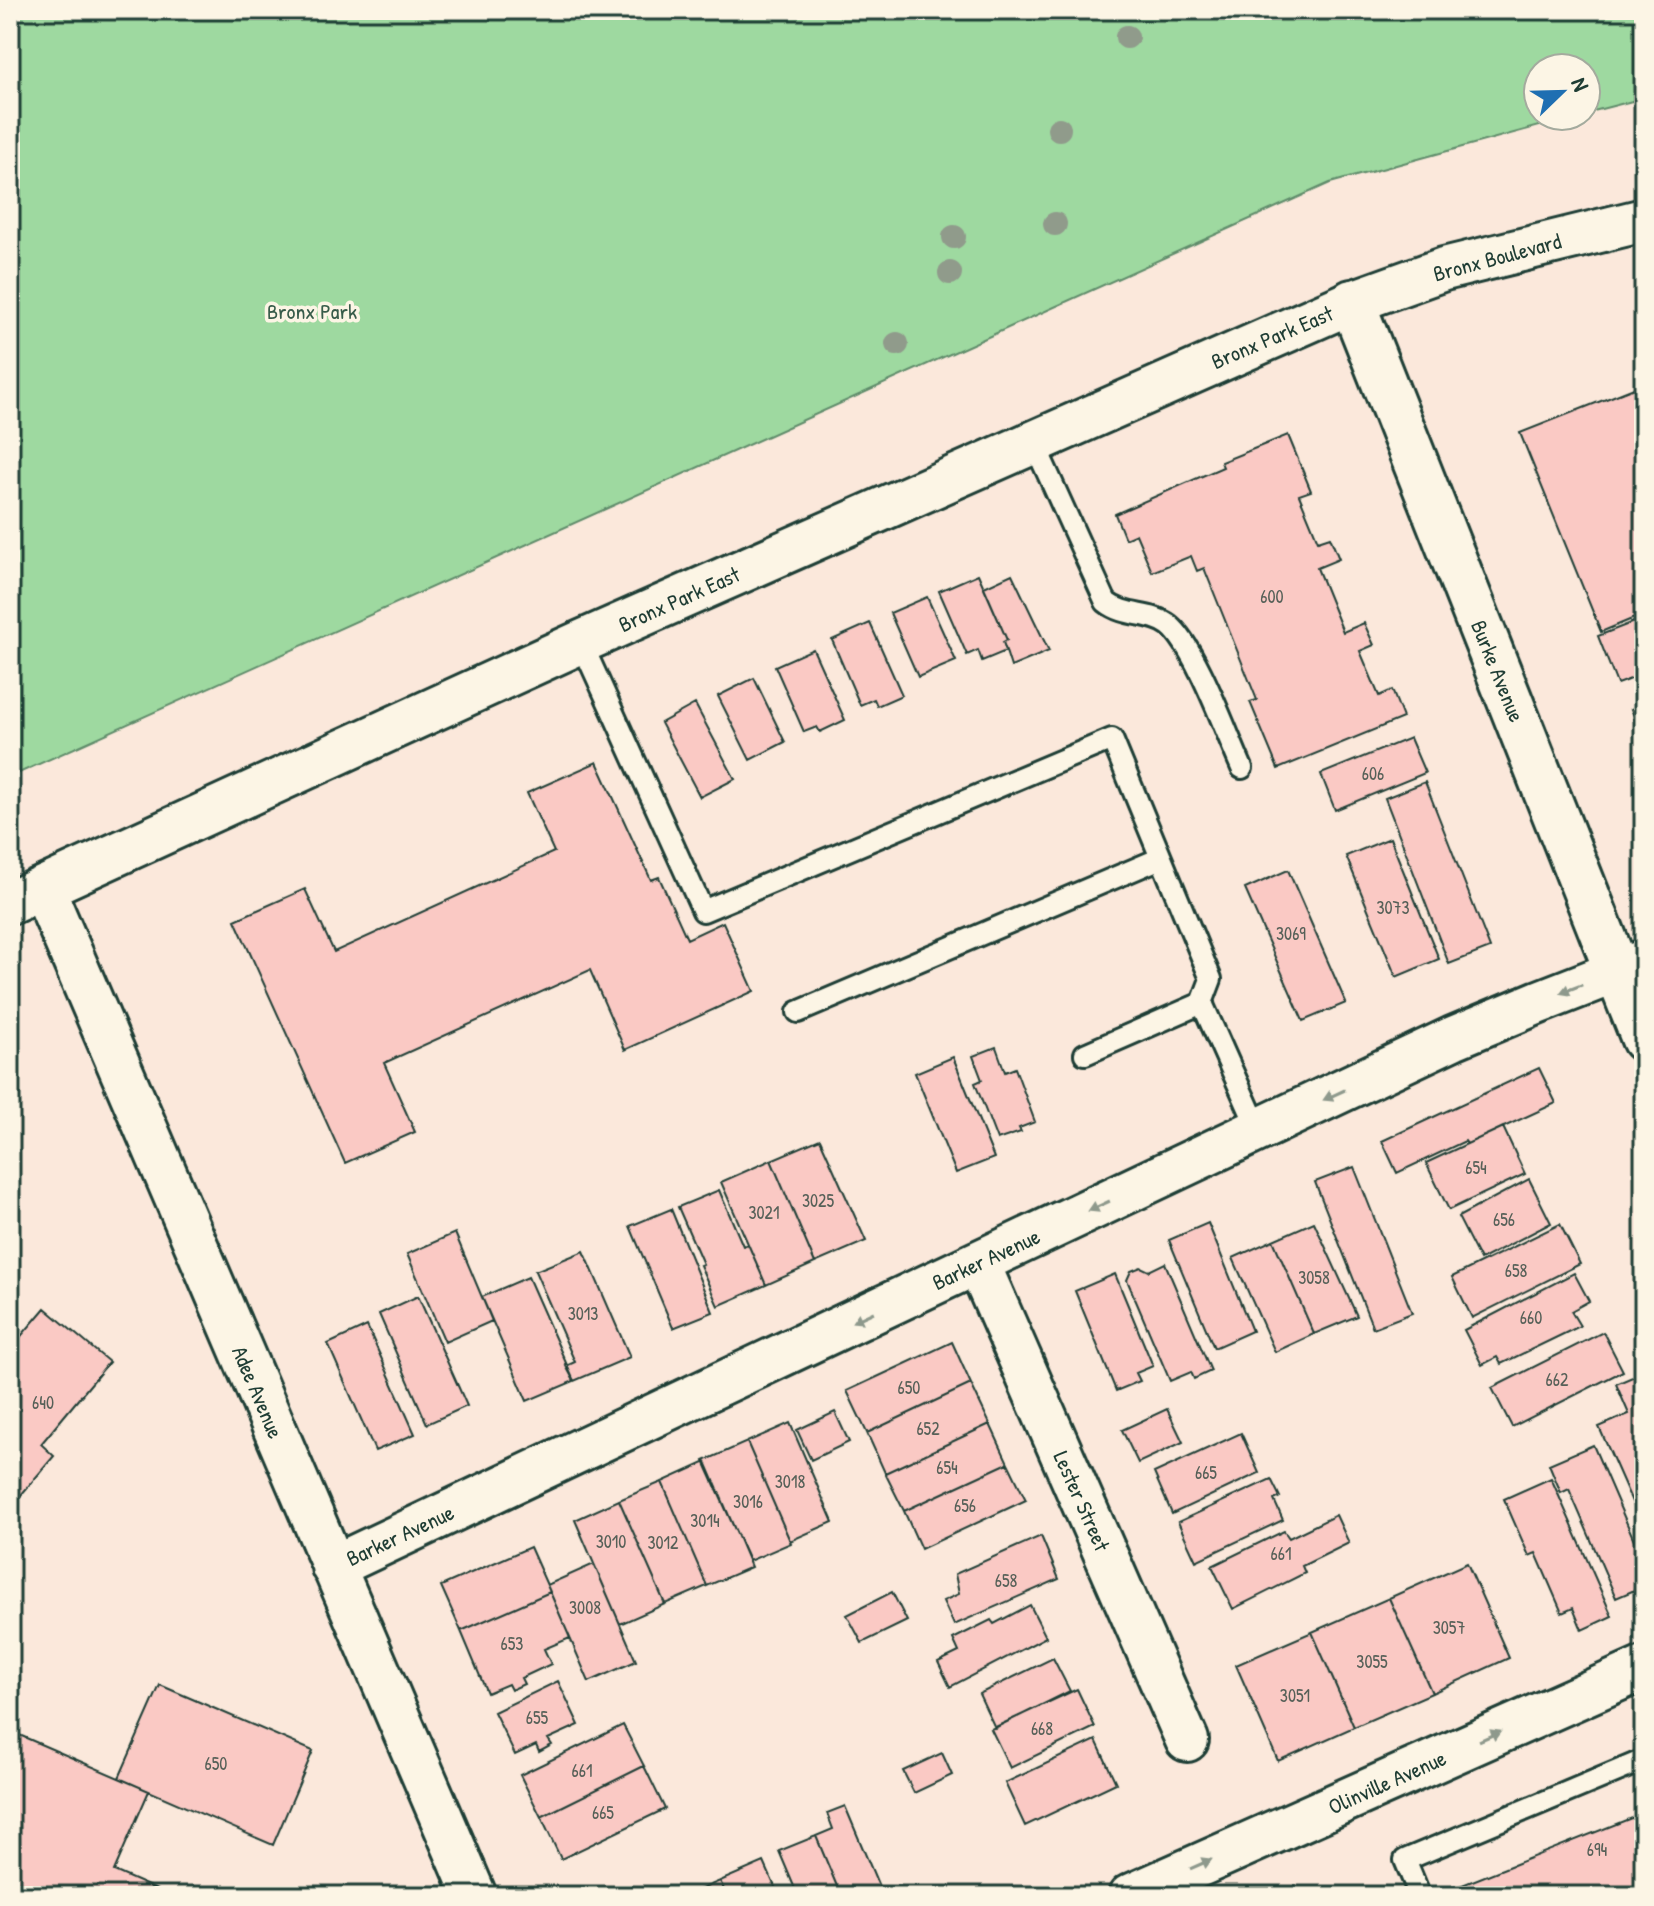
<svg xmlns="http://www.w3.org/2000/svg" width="1654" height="1906" viewBox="0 0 1654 1906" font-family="'Patrick Hand',sans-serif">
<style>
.green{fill:#9ed9a0;stroke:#5e8b6a;stroke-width:2}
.building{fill:#fac9c4;stroke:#1f3d34;stroke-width:2}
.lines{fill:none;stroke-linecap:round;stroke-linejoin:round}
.service-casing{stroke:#1f3d34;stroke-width:26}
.minor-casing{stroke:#1f3d34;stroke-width:48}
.secondary-casing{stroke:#1f3d34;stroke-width:50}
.service{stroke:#fcf5e5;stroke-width:20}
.minor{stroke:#fcf5e5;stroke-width:42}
.secondary{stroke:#fcf5e5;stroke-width:44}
.tree{fill:#909b8b}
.oneway{fill:#8e998c}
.labels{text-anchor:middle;stroke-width:7;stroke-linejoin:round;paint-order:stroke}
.number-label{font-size:18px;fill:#566058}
.street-label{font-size:22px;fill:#1f3d34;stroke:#fcf5e5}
.park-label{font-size:22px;fill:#385c4a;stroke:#fcf5e5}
</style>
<rect width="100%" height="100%" fill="#fbe8db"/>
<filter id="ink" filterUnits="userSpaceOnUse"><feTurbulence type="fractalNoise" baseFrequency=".0125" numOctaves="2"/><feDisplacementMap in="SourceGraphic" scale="16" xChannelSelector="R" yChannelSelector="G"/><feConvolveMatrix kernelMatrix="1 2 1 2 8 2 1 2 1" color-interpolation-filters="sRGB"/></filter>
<g filter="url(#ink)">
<path class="green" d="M10,10H1644V98L1586,113V68H1538V116H1576L1330,183L10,777Z"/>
<path class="building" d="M1644,384V614L1601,632L1520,433Z
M1288,435L1311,491L1299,495L1318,541L1330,537L1339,559L1317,568L1343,632L1364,623L1374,645L1360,651L1379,696L1392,690L1403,718L1278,769L1250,702L1257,700L1204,568L1197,571L1191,556L1152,572L1136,534L1125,539L1115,514L1223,467L1221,462Z
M978,574L1007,640L1003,642L1006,651L982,661L978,650L967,655L939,591Z
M1012,574L1049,651L1011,667L1003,642L1007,640L984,587Z
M927,597L956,661L918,677L890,613Z
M1644,618V674L1617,684L1598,636Z
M870,623L902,695L877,706L874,699L860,705L832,640Z
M813,649L845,720L820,732L817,727L804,732L775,666Z
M754,678L785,742L750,760L718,696Z
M695,704L735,779L700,797L661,723Z
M1644,704V739L1631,709Z
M1410,738L1425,773L1335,810L1321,774Z
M597,762L651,880L659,877L687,939L723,922L754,991L625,1050L590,970L384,1063L415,1132L345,1163L235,920L305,889L334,952L554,852L527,793Z
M1425,782L1490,948L1449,964L1385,798Z
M1390,838L1439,959L1396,977L1346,856Z
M1288,870L1346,1003L1303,1021L1245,889Z
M996,1047L1005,1072L1015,1068L1035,1122L1019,1128L1021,1132L997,1140L975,1083L982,1080L973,1056Z
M953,1057L994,1158L956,1173L915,1073Z
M1539,1068L1556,1103L1467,1144L1465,1141L1397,1173L1382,1141Z
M1503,1127L1525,1174L1449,1210L1426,1163Z
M820,1139L866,1241L815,1263L771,1160Z
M771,1160L815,1263L766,1285L721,1182Z
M1354,1167L1412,1313L1373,1328L1315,1182Z
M1529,1179L1551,1223L1480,1260L1458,1217Z
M719,1190L743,1246L748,1244L766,1285L718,1306L700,1265L703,1264L678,1207Z
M671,1209L713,1312L673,1328L630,1226Z
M1314,1222L1357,1316L1314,1334L1273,1240Z
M1208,1223L1252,1331L1214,1348L1169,1240Z
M1560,1224L1580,1264L1472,1318L1452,1277Z
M455,1233L492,1321L445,1342L407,1254Z
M1273,1240L1314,1334L1275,1352L1233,1258Z
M584,1251L630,1357L574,1381L566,1366L575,1362L535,1271Z
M1165,1263L1211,1371L1194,1379L1191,1372L1170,1381L1127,1280L1131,1271L1141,1267L1149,1271Z
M1574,1273L1589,1301L1571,1311L1580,1326L1501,1364L1497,1357L1482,1365L1464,1330Z
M1115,1274L1153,1366L1136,1373L1140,1381L1116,1391L1075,1291Z
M528,1277L574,1381L527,1401L482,1297Z
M418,1296L467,1406L427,1424L379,1314Z
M45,1308L109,1362L41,1444L54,1456L10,1508V1349Z
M367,1326L415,1434L375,1451L328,1344Z
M1603,1332L1623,1371L1512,1427L1492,1388Z
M952,1342L971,1384L867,1433L847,1391Z
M1644,1372L1643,1417L1644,1529L1599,1427L1629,1414L1616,1384Z
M971,1384L990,1424L885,1473L867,1433Z
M1167,1409L1183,1442L1138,1463L1122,1430Z
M835,1412L849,1442L811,1460L797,1430Z
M790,1423L833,1522L790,1541L747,1442Z
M990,1424L1008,1463L904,1511L885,1473Z
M1241,1433L1259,1473L1172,1514L1154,1473Z
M747,1442L791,1543L749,1561L704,1461Z
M1593,1445L1644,1563V1586L1616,1598L1569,1489L1561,1493L1549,1464Z
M706,1462L751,1567L707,1586L662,1482Z
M1008,1463L1026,1500L921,1549L904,1511Z
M1551,1478L1612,1616L1582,1630L1573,1608L1562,1613L1536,1553L1529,1556L1504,1499Z
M1271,1479L1280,1497L1274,1500L1283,1520L1196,1561L1178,1522Z
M662,1482L707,1586L665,1604L619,1500Z
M619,1500L665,1604L620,1624L575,1520Z
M1336,1515L1349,1543L1302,1566L1305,1573L1233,1609L1212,1566L1284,1531L1289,1538Z
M1041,1536L1059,1579L954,1625L943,1601L959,1594L955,1574Z
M530,1547L550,1592L461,1631L441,1586Z
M1467,1563L1509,1658L1432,1693L1389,1598Z
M594,1564L636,1661L589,1682L547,1585Z
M550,1592L570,1638L544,1649L551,1664L521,1678L524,1684L511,1690L508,1684L487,1693L461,1631Z
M892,1592L907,1621L862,1643L847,1615Z
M1389,1598L1432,1693L1354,1727L1312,1632Z
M1030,1605L1046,1637L950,1687L938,1662L959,1652L953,1639L991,1620L994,1624Z
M1312,1632L1354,1727L1278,1761L1236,1665Z
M1053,1658L1070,1691L995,1728L979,1694Z
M558,1681L579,1725L548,1739L552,1745L539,1752L536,1745L515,1755L494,1712Z
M160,1685L313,1751L273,1845L119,1778Z
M1077,1689L1095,1727L1010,1768L991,1729Z
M623,1725L644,1766L541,1817L520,1775Z
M10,1731L149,1791L114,1871L162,1892L160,1896H10Z
M1096,1740L1116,1783L1025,1826L1005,1783Z
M942,1753L952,1775L914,1793L903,1771Z
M644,1766L665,1809L561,1859L541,1817Z
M845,1806L883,1896H841L816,1836L833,1829L827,1813Z
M1644,1813V1896H1461L1457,1887Z
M816,1836L841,1896H798L779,1851Z
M764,1862L779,1896H727L720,1881Z
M720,1881L727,1896H685Z"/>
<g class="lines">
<g class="service-casing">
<path id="service" d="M1034,443L1106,602C1126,618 1150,611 1169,625C1195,645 1227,735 1242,768
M581,642L703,911L1112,739L1211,979L1202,1003L1259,1131
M798,1012L1161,858
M1085,1054L1202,1003
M1420,1896L1405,1860L1644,1760"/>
</g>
<g class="minor-casing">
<path id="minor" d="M43,888L475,1896
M10,903L581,642L1352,302L1444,269L1644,220
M978,1263L1187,1740
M333,1567L1453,1038L1539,1002L1644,961
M1130,1896L1644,1668"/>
</g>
<g class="secondary-casing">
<path id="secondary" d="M1352,302L1644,1039"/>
</g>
<use href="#service" class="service"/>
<use href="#minor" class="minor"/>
<use href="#secondary" class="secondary"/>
</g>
<g class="tree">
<circle cx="1127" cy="37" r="12"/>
<circle cx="1059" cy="129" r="12"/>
<circle cx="1055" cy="224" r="12"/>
<circle cx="954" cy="237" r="12"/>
<circle cx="950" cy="273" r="12"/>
<circle cx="897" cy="344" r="12"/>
</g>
<defs><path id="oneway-solid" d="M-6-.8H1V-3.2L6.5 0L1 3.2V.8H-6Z" transform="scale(2)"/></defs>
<g class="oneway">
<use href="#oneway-solid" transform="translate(1571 989) rotate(159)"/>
<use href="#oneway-solid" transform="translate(1334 1095) rotate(155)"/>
<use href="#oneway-solid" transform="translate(1099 1206) rotate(155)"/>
<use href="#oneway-solid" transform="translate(863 1317) rotate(155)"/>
<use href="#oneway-solid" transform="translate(1490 1736) rotate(-24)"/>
<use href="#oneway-solid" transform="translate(1201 1864) rotate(-24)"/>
</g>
</g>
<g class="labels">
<g class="number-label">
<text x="1272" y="603">600</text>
<text x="1373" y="780">606</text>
<text x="1393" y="914">3073</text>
<text x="1291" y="940">3069</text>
<text x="1476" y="1174">654</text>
<text x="818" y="1207">3025</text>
<text x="764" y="1219">3021</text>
<text x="1504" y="1226">656</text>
<text x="1516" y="1277">658</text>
<text x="1314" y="1284">3058</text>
<text x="583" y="1320">3013</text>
<text x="1531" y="1324">660</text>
<text x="1557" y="1386">662</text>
<text x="909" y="1394">650</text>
<text x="43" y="1409">640</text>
<text x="928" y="1435">652</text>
<text x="947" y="1474">654</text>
<text x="1206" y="1479">665</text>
<text x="790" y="1488">3018</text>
<text x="748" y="1508">3016</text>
<text x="965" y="1512">656</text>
<text x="705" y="1527">3014</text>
<text x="611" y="1548">3010</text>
<text x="663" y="1549">3012</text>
<text x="1281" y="1560">661</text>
<text x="1006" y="1587">658</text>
<text x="585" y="1614">3008</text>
<text x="1449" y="1634">3057</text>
<text x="512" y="1650">653</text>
<text x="1372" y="1668">3055</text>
<text x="1295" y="1702">3051</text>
<text x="537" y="1724">655</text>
<text x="1042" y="1735">668</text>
<text x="216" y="1770">650</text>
<text x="582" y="1777">661</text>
<text x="603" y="1819">665</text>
<text x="1597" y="1856">694</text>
</g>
<g class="street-label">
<text transform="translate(1497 257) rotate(-15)" y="8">Bronx Boulevard</text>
<text transform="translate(1272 337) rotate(-23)" y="8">Bronx Park East</text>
<text transform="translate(679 599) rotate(-24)" y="8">Bronx Park East</text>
<text transform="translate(1498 671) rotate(68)" y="8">Burke Avenue</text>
<text transform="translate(986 1259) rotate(-25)" y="8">Barker Avenue</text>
<text transform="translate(258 1392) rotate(67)" y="8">Adee Avenue</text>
<text transform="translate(1082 1501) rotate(66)" y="8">Lester Street</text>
<text transform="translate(400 1535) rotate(-25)" y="8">Barker Avenue</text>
<text transform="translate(1387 1782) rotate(-24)" y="8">Olinville Avenue</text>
</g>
<g class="park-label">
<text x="312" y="319">Bronx Park</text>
</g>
</g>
<rect width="1654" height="1906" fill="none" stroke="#fcf5e5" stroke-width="40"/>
<rect x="20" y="20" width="1614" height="1866" fill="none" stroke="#1f3d34" stroke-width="3" filter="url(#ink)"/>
<g transform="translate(1562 92) rotate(67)"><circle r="38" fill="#fcf5e5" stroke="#a4ab9e" stroke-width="2"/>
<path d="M0-6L14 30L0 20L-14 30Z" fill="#1f6fb2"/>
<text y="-12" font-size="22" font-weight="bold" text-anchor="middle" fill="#1f3d34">N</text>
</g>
</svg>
